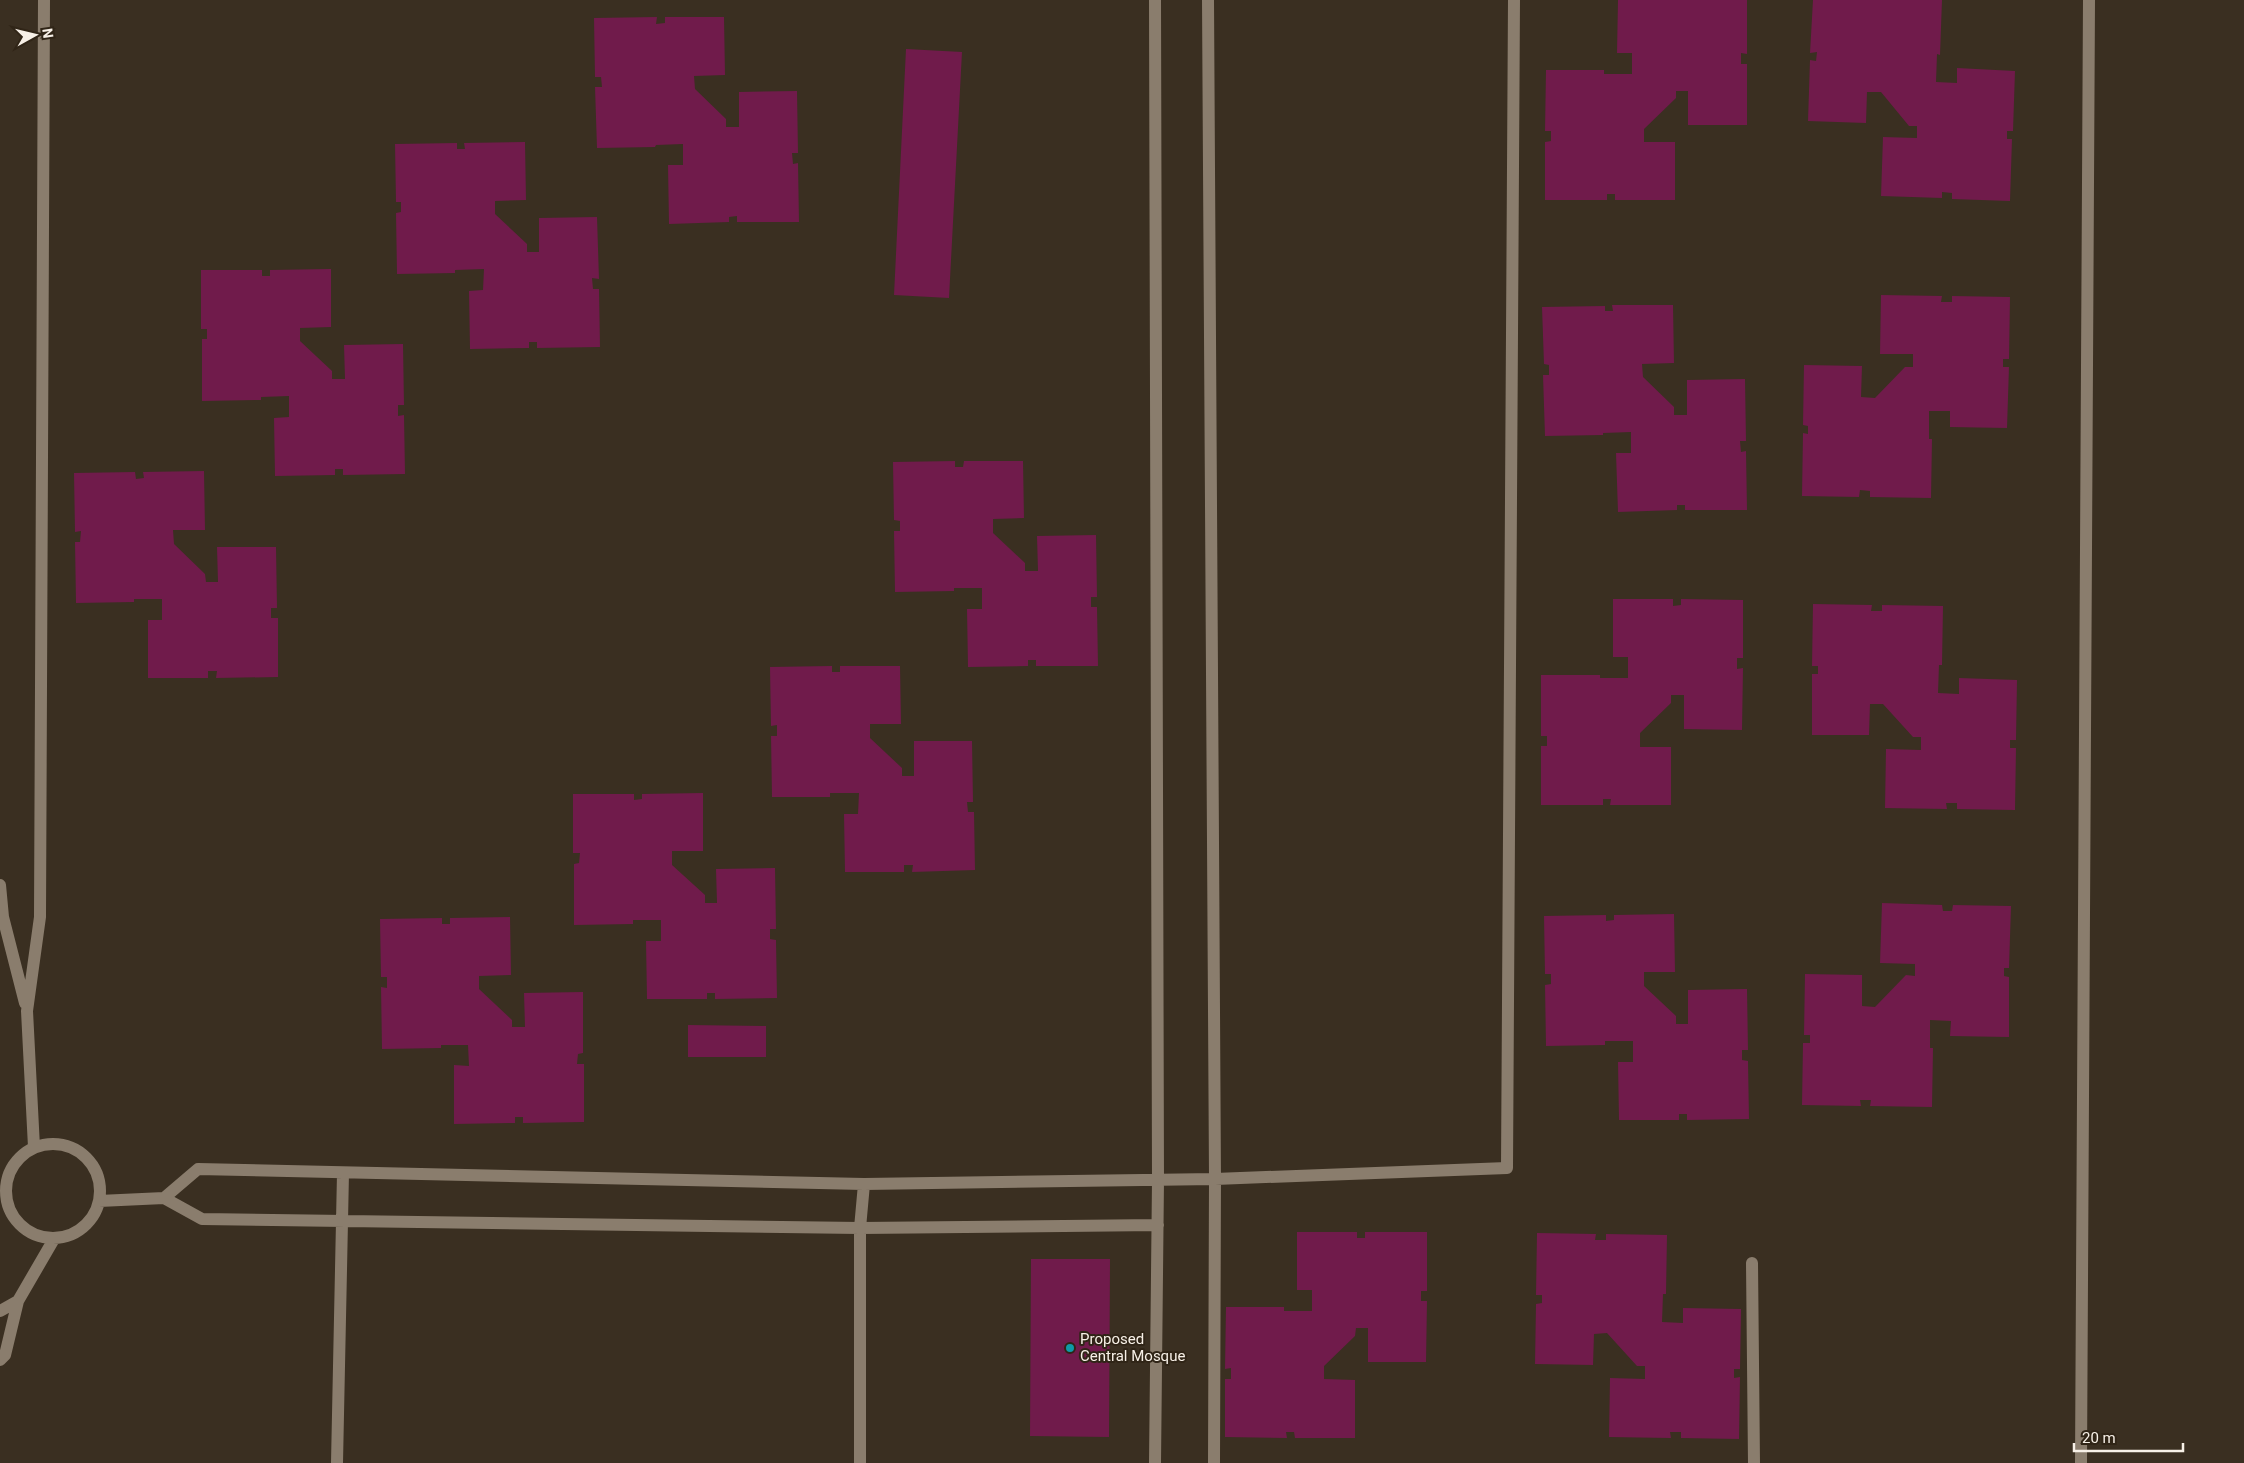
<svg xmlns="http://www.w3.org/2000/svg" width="2244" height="1463" viewBox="0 0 2244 1463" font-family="Roboto,sans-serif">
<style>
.building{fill:#701b4b}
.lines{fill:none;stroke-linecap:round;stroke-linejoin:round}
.minor{stroke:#8a7d6d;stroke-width:12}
.culture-dot{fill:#0f9aa8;stroke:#302517;stroke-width:2}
.labels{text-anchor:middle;stroke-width:4;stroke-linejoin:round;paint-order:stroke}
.poi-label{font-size:15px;fill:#f7f0e7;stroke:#302517;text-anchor:start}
</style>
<rect width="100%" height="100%" fill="#3a2f21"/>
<path class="building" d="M1618,0H1747V54L1741,53V64H1747V125H1688V91H1676V98L1644,129V142H1675V200H1615V194H1607V200H1545V142L1551,141V131H1545L1546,70H1604V74H1632V53H1617Z
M1813,0H1942L1940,55L1937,54L1936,82L1957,83V68L2015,71L2013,131H2007V139H2012L2010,201L1952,199V193L1942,192V198L1881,196L1883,137L1917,138V126H1909L1881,92H1867L1866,123L1808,121L1810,60L1816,61L1817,52L1810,53Z
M657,17L656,24L665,23V17H724L725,75L694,76L695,89L726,119V127H739V92L797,91L798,153H792L793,164L798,163L799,222H737V216L729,217V222L669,224L668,165H683V144L656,145L655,147L597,148L595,87H602L601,77H595L594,18Z
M906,49L962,52L949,298L894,295Z
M525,142L526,200L495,201V214L527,244V252H539V218L597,217L599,279L592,278L593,289H599L600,347L537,348V342H529V348L470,349L469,291L483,290L484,269L455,270V273L397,274L396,213L401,212V202H396L395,144L457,143V149H465L464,143Z
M331,269V327L300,328V341L332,371V379H345L344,345L403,344L404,405H398V416L404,415L405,474L343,475V469H335V475L275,476L274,418L289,417V396L261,397V400L202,401V339H207V329H201V270H262V276H270V270Z
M1881,295L1942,296L1941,302H1952V296L2010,297L2009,359H2003V367H2009L2007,428L1950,427V411H1929V439H1932L1931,498L1870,497V491L1860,490L1859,497L1802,496L1803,433L1808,434V426L1803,425L1804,365L1862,366L1861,397L1875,398L1905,367H1913V354H1880Z
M1612,305H1673L1674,363L1642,364L1643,377L1674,407V415H1687V380L1745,379L1746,441H1740L1741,452L1746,451L1747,510H1685V505H1677V510L1618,512L1616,453H1631V432L1603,433V435L1545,436L1543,375H1549V365L1544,364L1542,307L1605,306V311H1613Z
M955,461V467H963L964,461H1023L1024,518L993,519V533L1025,563V571H1038L1037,536L1096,535L1097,597H1091V607H1097L1098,666H1036V660H1028V666L968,667L967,609H982V588H954V591L895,592L894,531H900V521L894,520L893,462Z
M204,471L205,530H173L174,544L205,574L206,582H218L217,547H276L277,608H271V618H278V677L216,678L217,671H208V678H148V620H162V599H134V602L76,603L75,542H80L81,531L75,532L74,473L135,472L136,479L144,478L143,472Z
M1613,599H1673V606L1681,605V599L1743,600V658H1737V669L1743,668L1742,730L1684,729V695H1671V703L1640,733V747H1671V805H1610L1611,799H1603V805H1541V746H1547V736H1541V675H1600V678H1628V657H1613Z
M1813,604L1872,605L1871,611H1882V605L1943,606L1942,665H1939L1938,693L1959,694V678L2017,680L2016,740H2010V748H2016L2015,810L1957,809V803H1946L1947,809L1885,808L1886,749L1921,750V737H1913L1883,704H1870L1869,735H1812V674H1818V666H1812Z
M832,666V672H840V666H900L901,724H870V738L902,768V776H914V741H972L973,802H967L968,812H974L975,870L912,872L913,865H904V872H845L844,814H858L859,793H830V797H772L771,736H777V725L771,726L770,667Z
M703,793V851H672V865L705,895V903H717L716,869L775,868L776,929H770V939L776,940L777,998L715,999V993H707V999H647L646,941H661V920H633V924L574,925V864L579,863L580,853H573V794H634V800L642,799V794Z
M1882,903L1942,905L1943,911H1952L1953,905L2011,906L2009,968H2004V976L2009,977V1037L1950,1036L1951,1021L1930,1020V1048H1933L1932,1107L1870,1106L1871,1100H1860L1861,1106L1802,1105L1803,1043H1810V1035H1804L1805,974L1862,975V1006L1875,1007L1906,975L1915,976V964L1880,963Z
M1674,914L1675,972H1644V986L1676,1016V1024H1688V990L1747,989L1748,1050H1742V1060L1748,1061L1749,1119L1687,1120V1114H1679V1120H1619L1618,1062H1633V1041H1605V1045L1546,1046L1545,985L1551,984V974H1545L1544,916L1606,915V921L1614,920V915Z
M510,917L511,975L479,976V989L512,1020V1027H525L524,993L583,992V1053L578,1054L577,1064H584V1122L523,1123V1117H515V1123L454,1124V1065L469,1066L468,1045H441V1048L382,1049L381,987L387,988V977H381L380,919L442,918V924H450V918Z
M688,1025L766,1026V1057H688Z
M1297,1232H1357V1238H1365V1232H1427V1291H1421V1301H1427L1426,1362H1368V1328H1356L1355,1336L1324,1366V1379L1355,1380V1438H1295L1294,1432H1286L1287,1438L1225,1437V1379H1231V1368L1225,1369L1226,1307H1284V1311H1312V1290H1297Z
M1537,1233L1596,1234L1595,1240H1606V1234L1667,1235L1666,1294H1663L1662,1322L1683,1323V1308L1741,1309L1740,1369H1734V1378L1740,1377L1739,1439L1681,1438V1432H1670L1671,1438L1609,1437L1610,1378L1645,1379V1366H1637L1607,1333L1594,1334L1593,1365L1535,1364L1536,1304L1542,1303V1295H1536Z
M1031,1259H1110L1109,1437L1030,1436Z"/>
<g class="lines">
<path class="minor" d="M1155,0L1158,1180L1155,1463
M1208,0L1215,1179L1214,1463
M0,885L3,917L25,1003
M6 1191a47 47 0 1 1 94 0a47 47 0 1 1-94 0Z
M34,1147L27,1011L40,917L44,0
M164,1198L198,1169L864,1184L1215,1179L1507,1168L1514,0
M99,1201L164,1198L202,1219L860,1228L1158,1225
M1752,1263L1754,1463
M0,1311L18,1301
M0,1360L5,1355L18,1301L54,1239
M337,1463L343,1173
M860,1463V1228L864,1184
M2081,1463L2089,0"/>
</g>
<circle class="culture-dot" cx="1070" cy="1348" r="5"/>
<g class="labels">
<g class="poi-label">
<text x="1080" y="1344">Proposed<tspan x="1080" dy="17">Central Mosque</tspan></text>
</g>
</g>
<g transform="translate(35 35) rotate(82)" stroke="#302517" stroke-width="4" paint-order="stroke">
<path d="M0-4L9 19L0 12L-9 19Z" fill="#f7f0e7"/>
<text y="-8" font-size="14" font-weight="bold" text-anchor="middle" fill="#f7f0e7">N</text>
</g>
<path d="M2074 1443v8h109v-8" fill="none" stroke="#f7f0e7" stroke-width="2.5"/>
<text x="2082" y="1443" font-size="15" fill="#f7f0e7" stroke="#302517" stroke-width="4" paint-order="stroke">20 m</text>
</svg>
